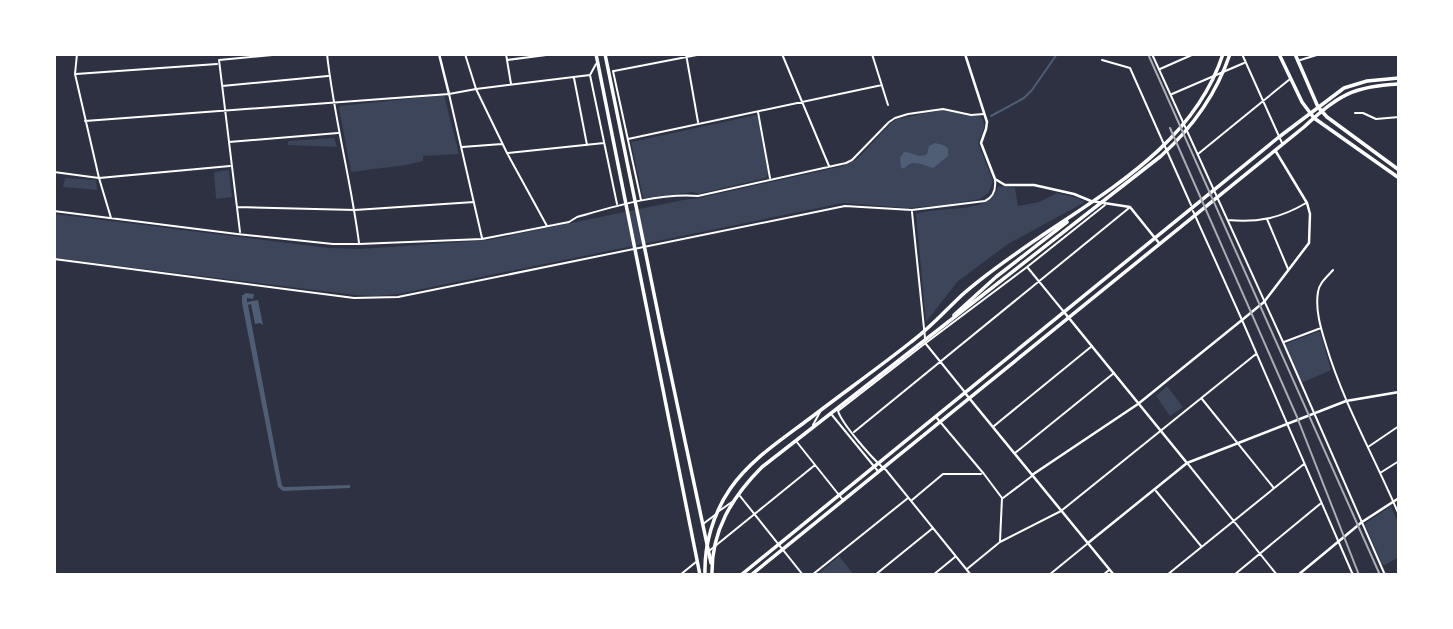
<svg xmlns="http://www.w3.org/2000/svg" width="1453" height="629" viewBox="0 0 1453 629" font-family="'Space Grotesk',sans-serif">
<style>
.green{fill:#3c4559}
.water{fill:#4f5d75}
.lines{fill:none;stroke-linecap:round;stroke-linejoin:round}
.stream{stroke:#4f5d75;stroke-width:2}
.minor{stroke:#fff;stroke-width:2}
.tertiary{stroke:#fff;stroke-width:2.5}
.primary{stroke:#fff;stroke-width:3.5}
.trunk{stroke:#fff;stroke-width:3.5}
.motorway{stroke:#fff;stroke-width:3.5}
.rail{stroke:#abadb3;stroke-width:2}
</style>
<rect width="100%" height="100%" fill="#2d3142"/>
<path class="green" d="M444,95L459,154L423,156V161L406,165L351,172L339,108L340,106Z
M942,110L970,116H980C988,125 982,133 978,143L993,181L989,192L980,199L945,205L908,208L843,203L398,294L375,296L356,295L54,258V214L329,248L360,249L489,240L683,200L699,198L843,166L855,160L862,154L891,123L897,119Z
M756,115L758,117L768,173L766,178L698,194L693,192L645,198L643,197L631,142Z
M334,138L337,147L288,145V141Z
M229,170L232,197L216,199L214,172Z
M65,178L96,180L97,190L63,187Z
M998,186L1015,188L1018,206L1039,202L1057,193L1077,198L1085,202L1008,244L957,282L926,322L916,214C940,205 991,216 998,186Z
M1317,332H1320L1331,370L1304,382L1301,381L1285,344Z
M1167,386L1183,407L1170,416L1156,396Z
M1391,506L1399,525V557L1385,565L1382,564L1365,525L1366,523Z
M839,556L854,575H817Z"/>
<path class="water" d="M935,143L943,145L948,148V156L933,168C921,165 913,158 904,169L901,167L900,158L904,152C913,152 919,159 927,154L929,146Z
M245,293L254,294L253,299L247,298V302L258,300L263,325L260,323L255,324L251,304L248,305L282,486L285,487L350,485V488L283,491L278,487L242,303V295H244Z"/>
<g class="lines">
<path class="stream" d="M991,116L1024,98L1032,90L1057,54"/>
<path class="minor" d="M77,54L75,74L99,178L111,218
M327,54C334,118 351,180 359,243
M465,54L476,89L507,153L547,226
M506,54L511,84
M686,54L698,122
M782,54L829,166
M872,54L888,105
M1152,54L1283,342L1385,575
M1242,54L1282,143
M507,60L554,54
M1102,60L1130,68L1191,205
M1297,61L1320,54
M596,64L590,75L617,204
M1160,69L1194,54
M613,71L641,200
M614,71L702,54
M76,74L217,64
M574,78L587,145
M222,86L328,76
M449,94L482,238
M1172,94L1244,63
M758,112L770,178
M1355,113H1363L1376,119L1399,117
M85,121L449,94L476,89L590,75
M628,139L882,85
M229,142L338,133
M462,147L502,144
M508,153L604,143
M1198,154L1290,79
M54,172L99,178L230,166
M237,207L355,210L474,202
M54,211L237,234L333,244H359L482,239L569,222L577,217C616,206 658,193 698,196L846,163L852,160L889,122L895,118L908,114L943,109L971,115L984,114
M1193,211L1242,320L1353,575
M912,212L925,338
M1267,219L1288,269
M1228,220C1257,223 1281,218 1306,203
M240,232L219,60L283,54
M54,259L354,298L398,297L845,206L912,210L985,201C993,197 996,189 995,180
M1028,268L1064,312
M1333,270C1327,277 1319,283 1318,292C1315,310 1321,329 1326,345C1344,405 1375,458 1399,515
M1284,342L1321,328
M926,344L964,391
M1202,399L1273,487
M832,415L877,470
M936,417L984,474L1002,498L1000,541
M813,425L820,412
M994,426L1092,346
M854,432L1129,208
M796,441L843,500
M1368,447L1399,426
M1015,453L1114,373
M1188,464L1277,575
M1380,473L1399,461
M1156,491L1201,546
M740,496L803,575
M1003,498L1032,476
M912,500L943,474H981
M719,511L732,502
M703,524L715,515
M709,551L815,465
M967,569L1000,542L1061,511L1256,354
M680,575L696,562
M812,575L908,498
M875,575L933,528
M933,575L955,557
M971,575L886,470C874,461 842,424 838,411L923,345L1027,267L1105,205
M1049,575L1087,544
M1103,575L1109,570
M1167,575L1304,464
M1234,575L1320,504"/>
<path class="tertiary" d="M439,54L449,94
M965,54L987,122L986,129L981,143L995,179L1005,185H1034L1074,194L1091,201L1130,207L1159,243
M1064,312L1187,463
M965,393L1114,575
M1032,475L1138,404L1242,320L1264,302L1309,243L1310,214L1307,203L1275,150
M1088,543L1187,463L1346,401L1399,392
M1298,575L1362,522L1399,498"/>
<path class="primary" d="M741,575L1279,137L1344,88L1367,81L1399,78
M751,575L1304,127C1338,96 1352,86 1399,84"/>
<path class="trunk" d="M596,54L700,575
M605,54L662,333L711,563
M1279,54L1302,102L1314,118L1399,178
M1295,54L1318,107L1327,117L1399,170"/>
<path class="motorway" d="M954,315L996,277L1067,222
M705,575C704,545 713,514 730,489C750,460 781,440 809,419C843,393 878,368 911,342C930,328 945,311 962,295C980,279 1001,264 1021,250C1097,196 1192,149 1223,54
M712,575C711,531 732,497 762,467L1161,156C1192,128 1216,95 1230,54"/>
<path class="rail" d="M1148,54L1380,575
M1170,128L1297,417L1359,575"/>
</g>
<rect width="1453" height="629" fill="none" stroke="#ffffff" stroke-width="112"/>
</svg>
